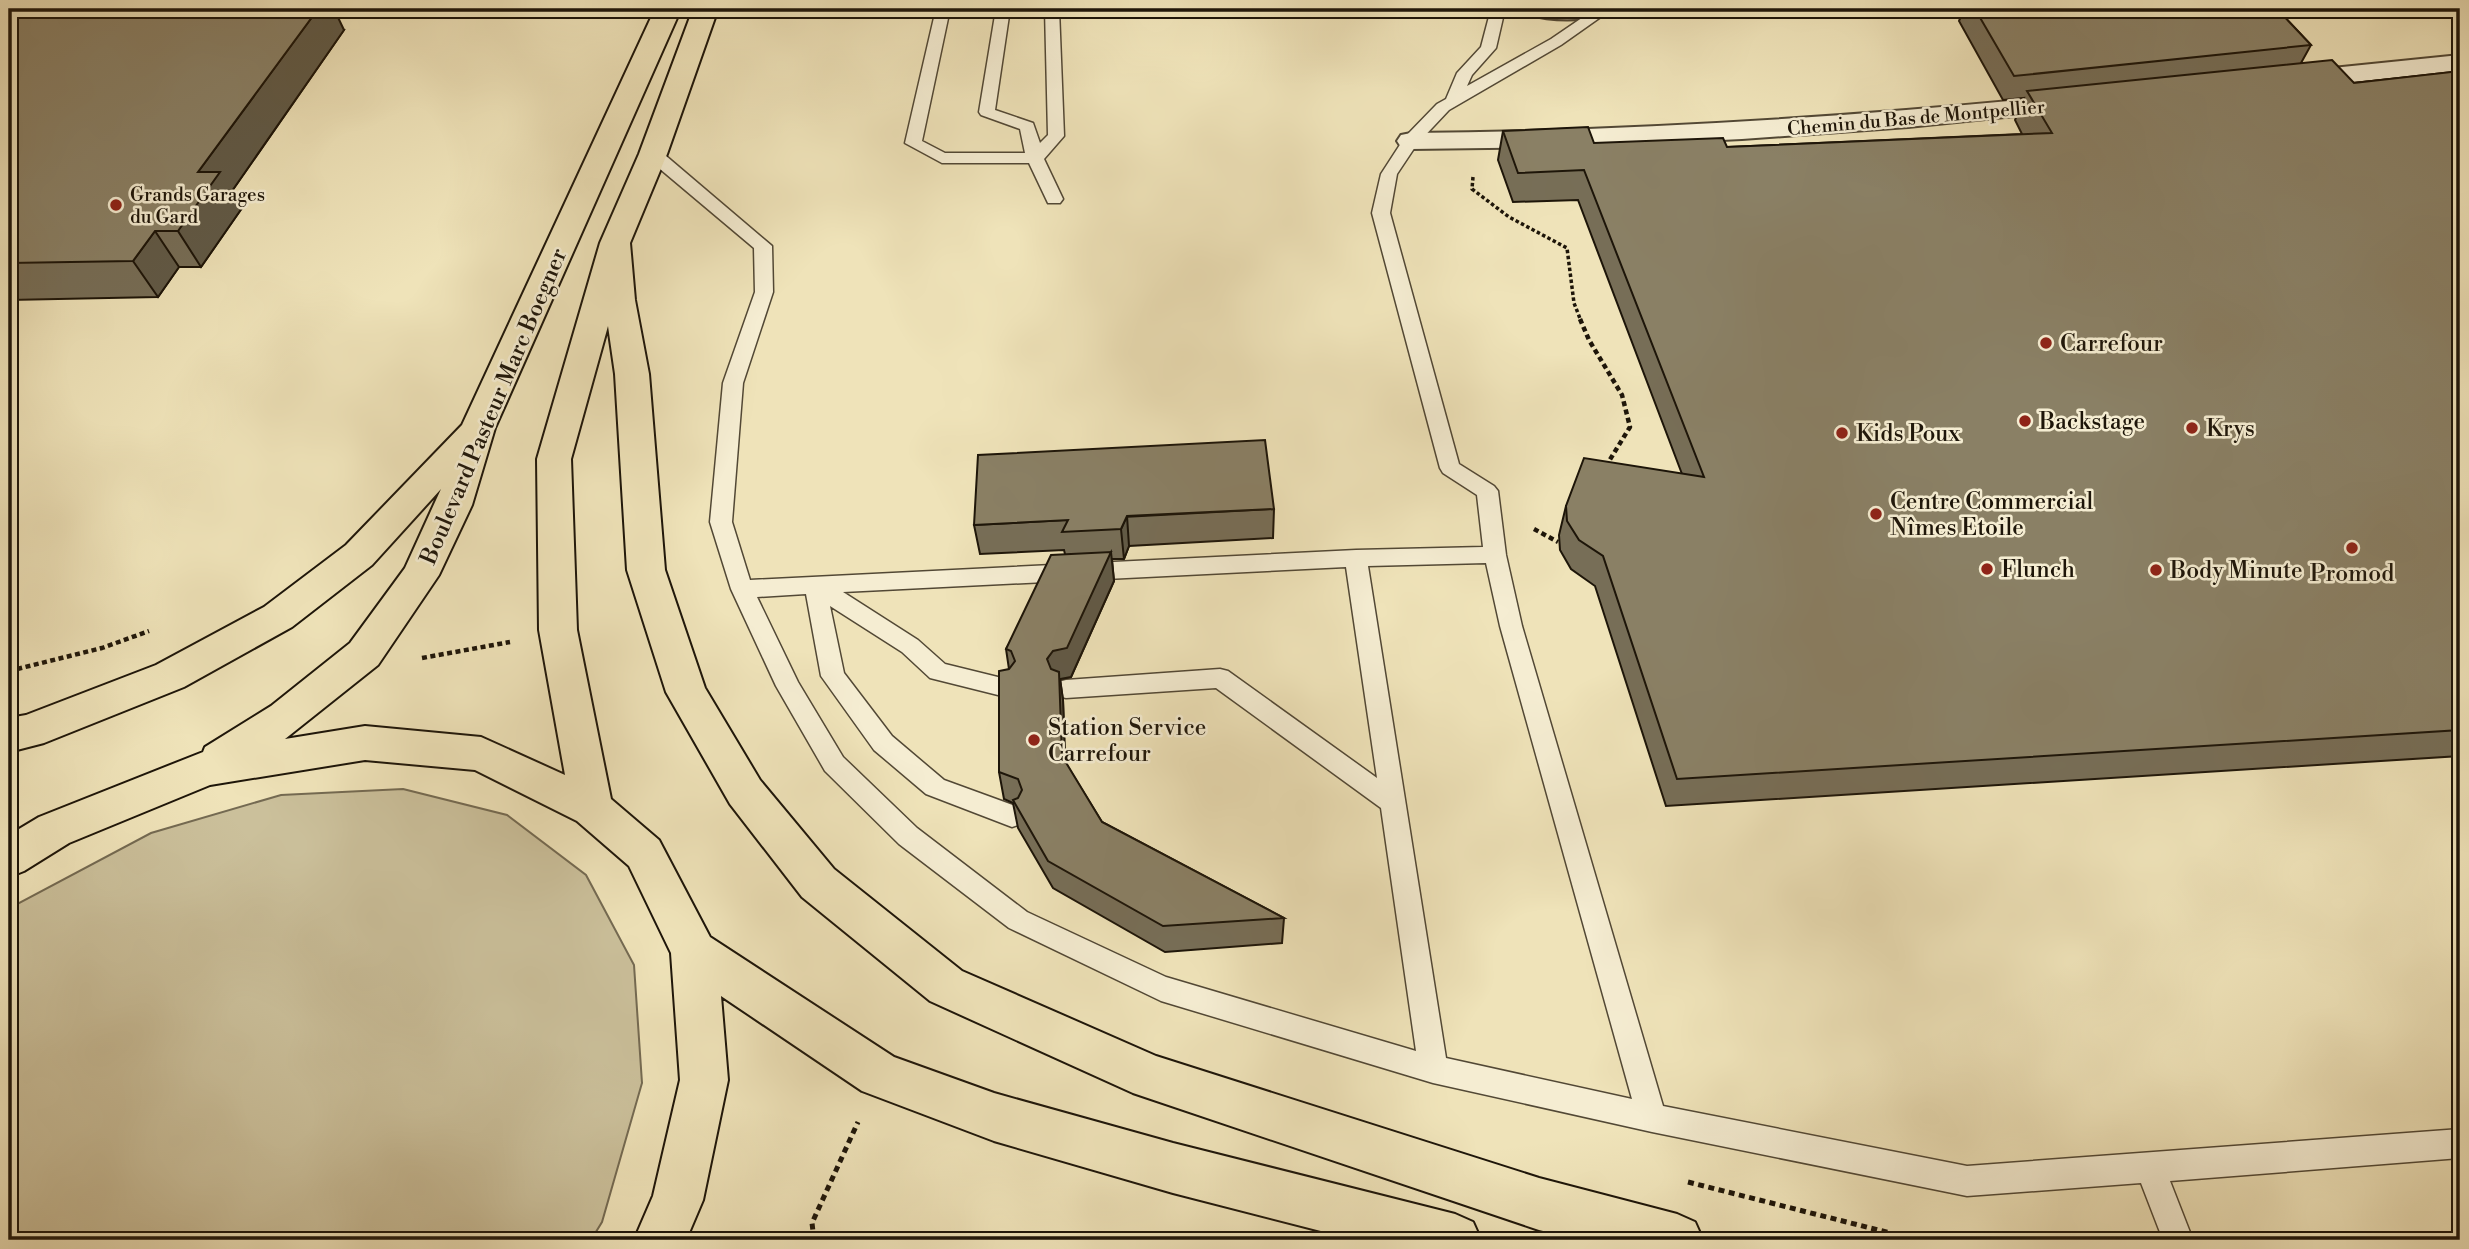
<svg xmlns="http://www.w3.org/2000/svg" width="2469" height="1249" viewBox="0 0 2469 1249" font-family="'Libre Bodoni',serif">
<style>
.green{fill:#cbc09b;stroke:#746a52;stroke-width:2}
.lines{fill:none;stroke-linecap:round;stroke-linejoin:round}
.service-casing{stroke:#524835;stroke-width:3}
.minor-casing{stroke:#524835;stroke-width:4}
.tertiary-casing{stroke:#524835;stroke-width:4}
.primary-casing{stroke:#1d1509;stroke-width:4}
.path-far2{stroke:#1d1509;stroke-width:3.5;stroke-dasharray:3.5 2.5;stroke-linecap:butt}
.path-far1{stroke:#1d1509;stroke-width:4.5;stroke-dasharray:5 3.5;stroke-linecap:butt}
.path{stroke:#1d1509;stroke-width:5;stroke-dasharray:6 4.5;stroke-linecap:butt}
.service{fill:#f5edd2;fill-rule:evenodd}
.minor{fill:#f5edd2;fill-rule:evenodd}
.tertiary{fill:#f5edd2;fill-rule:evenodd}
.primary{fill:#efe3b9;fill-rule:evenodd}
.wall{fill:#776e57;stroke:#1d1509;stroke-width:2}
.shaded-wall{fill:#615a47;stroke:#1d1509;stroke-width:2}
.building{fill:#8a8065;stroke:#1d1509;stroke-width:2}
.poi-dot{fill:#8f2418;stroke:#f5edd2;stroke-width:2.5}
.labels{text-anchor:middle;stroke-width:5;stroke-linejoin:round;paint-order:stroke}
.far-street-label{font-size:19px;fill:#1d1509;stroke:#f5edd2}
.far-poi-label{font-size:19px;fill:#1d1509;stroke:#f5edd2;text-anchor:start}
.poi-label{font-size:23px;fill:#1d1509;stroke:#f5edd2;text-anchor:start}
.street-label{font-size:23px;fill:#1d1509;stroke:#f5edd2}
</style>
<rect width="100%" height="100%" fill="#efe3b9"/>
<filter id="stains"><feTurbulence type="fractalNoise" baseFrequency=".00286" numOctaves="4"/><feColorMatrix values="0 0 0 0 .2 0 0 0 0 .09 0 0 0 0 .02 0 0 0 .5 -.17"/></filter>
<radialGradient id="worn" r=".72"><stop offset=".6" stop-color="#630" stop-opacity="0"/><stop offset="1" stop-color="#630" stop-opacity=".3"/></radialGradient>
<path class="green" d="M403,789L507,815L586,875L634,965L642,1083L602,1222L591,1240H9V912L19,903L151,833L281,795Z"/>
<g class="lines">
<g class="service-casing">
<path id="service" d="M936,9H950L922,141L945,153H1025L1020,129L981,115L979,112L996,9H1010L995,110L1033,123L1040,143L1048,135L1045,9H1059L1064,136L1044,159L1063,199L1060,203H1048L1029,163H942L905,143Z
M1491,9H1505L1496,48L1472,75L1467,86L1551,39L1595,9H1612L1561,45L1449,110L1417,144L1397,174L1390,213L1459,464L1494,486L1498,491L1506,555L1522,626L1663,1106L1967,1166L2460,1129V1158L2170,1181L2193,1240H2163L2141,1183L1967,1196L1652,1132L1433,1083L1161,1001L1009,928L899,844L825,771L776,686L731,589L710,522L723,383L755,292L754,248L647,158L645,154L647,150H659L772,246L773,292L743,383L732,522L750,580L1356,550L1483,547L1477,495L1443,473L1440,468L1372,213L1381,174L1405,137L1437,104L1446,99L1457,73L1481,47ZM1486,563L1500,626L1632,1099L1446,1058L1368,566ZM1346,567L1377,778L1228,671L1220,669L1066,680L1058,682L1054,689L1058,696L1066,698L1216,688L1381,808L1416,1051L1166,977L1027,912L917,828L843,757L798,682L757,597L806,594L821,676L874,750L926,794L1012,827L1021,824L1025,816L1021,808L944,780L892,736L844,673L830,606L902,652L930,678L1006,697L1014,695L1018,688L1014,681L945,664L918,640L843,592Z"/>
</g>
<g class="minor-casing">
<path id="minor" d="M2460,55V71L2293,88L2284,86L2280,80L2284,74L2293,72Z
M2073,95L2083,97L2087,103L2083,109L1908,127L1742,139L1577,147L1411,149L1401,147L1397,141L1401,135L1411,133C1632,131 1853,117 2073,95Z"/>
</g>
<g class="tertiary-casing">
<path id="tertiary" d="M1522,9H1613L1609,14C1582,21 1552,21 1526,14Z"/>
</g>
<g class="primary-casing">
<path id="primary" d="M655,9H681L495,428L472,505L439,575L378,665L285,739L365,726L481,737L565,775L539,630L537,459L600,243L639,154L693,9H718L667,154L630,243L635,300L649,374L665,570L705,688L760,780L834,869L962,971L1156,1056L1539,1178L1677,1214L1695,1222L1703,1240H1580L1539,1230L1133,1093L930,1001L802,897L730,804L666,692L627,570L615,374L608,326L571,459L577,630L611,799L659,840L710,937L894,1057L994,1093L1173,1143L1455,1214L1473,1222L1481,1240H1356L1173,1193L994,1141L862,1091L721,996L728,1080L703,1200L686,1240H634L653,1196L680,1080L671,953L629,866L577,821L475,770L365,760L210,785L69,843L24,871L9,877V835L39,817L203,752L205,747L271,706L350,643L405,568L441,489L372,565L292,627L184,687L44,743L9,752V718L26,715L156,665L264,607L346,545L462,425Z"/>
</g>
<path class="path-far2" d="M1473,177L1472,189L1509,217L1567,248L1574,303L1581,321"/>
<path class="path-far1" d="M1580,319L1589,340L1622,395L1630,427L1606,466
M1534,529L1558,542
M422,658L510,642
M9,671L102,648L149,631"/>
<path class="path" d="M1688,1182L1918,1240
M814,1240L812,1223L858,1122"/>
<use href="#service" class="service"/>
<use href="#minor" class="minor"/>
<use href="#tertiary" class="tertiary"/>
<use href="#primary" class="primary"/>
</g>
<path class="wall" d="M9,9L344,30L232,191L242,208L201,267H179L158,297L9,300Z
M1964,9H2277L2311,45L2301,63L2354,83L2460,71V756L1666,806L1595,586L1571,569L1560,550L1559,535L1566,506L1682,474L1578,200L1513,202L1498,160L1503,131L1594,143L1727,147L2022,134L2015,120L2024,98L2003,100L1959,21Z
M1274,509L1273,538L1129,546L1124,559H1112L1114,581L1071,677L1060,679L1063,700L1065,762L1102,822L1284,918L1282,943L1165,952L1053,888L1018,828L1013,803L1004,799L999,772L1009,669L1006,649L1065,554L1064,550L980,554L974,525Z"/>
<path class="shaded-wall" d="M318,9H334L344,30L232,191L242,208L201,267L178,231L198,172Z
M155,231L179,267L158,297L133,261Z
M1127,516L1129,546L1124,559L1121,529Z
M1111,552L1114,581L1071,677L1060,679L1063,700L1066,784L1047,659Z"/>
<path class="building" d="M9,9H318L198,172H220L178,231H155L133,261L9,263Z
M1975,9H2277L2311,45L2014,76Z
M2332,60L2354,83L2460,71V730L1677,779L1603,556L1579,540L1567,521L1566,506L1584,458L1704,477L1584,170L1518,173L1503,131L1588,127L1594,143L1723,138L1727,147L2052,133L2027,91Z
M1265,440L1274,509L1127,516L1121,529L1062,532L1068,520L974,525L978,455Z
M1111,552L1067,648L1053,651L1047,659L1051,669L1059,672L1062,756L1102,822L1284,918L1163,926L1048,861L1013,800L1018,798L1022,790L1018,779L999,772V671L1009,669L1015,661L1011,651L1006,649L1051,555Z"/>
<g class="poi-dot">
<circle cx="116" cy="205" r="7"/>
<circle cx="2046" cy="343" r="7"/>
<circle cx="2025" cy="421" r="7"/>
<circle cx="2192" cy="428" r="7"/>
<circle cx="1842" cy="433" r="7"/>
<circle cx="1876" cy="514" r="7"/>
<circle cx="2352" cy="548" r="7"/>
<circle cx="1987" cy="569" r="7"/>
<circle cx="2156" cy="570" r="7"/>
<circle cx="1034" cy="740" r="7"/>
</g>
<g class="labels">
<g class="far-street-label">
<text transform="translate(1916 117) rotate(-5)" y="7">Chemin du Bas de Montpellier</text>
</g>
<g class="far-poi-label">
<text x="130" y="201">Grands Garages<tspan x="130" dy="22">du Gard</tspan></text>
</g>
<g class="poi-label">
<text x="2060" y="351">Carrefour</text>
<text x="2039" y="429">Backstage</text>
<text x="2206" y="436">Krys</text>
<text x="1856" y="441">Kids Poux</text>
<text x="1890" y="509">Centre Commercial<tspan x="1890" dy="26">Nîmes Etoile</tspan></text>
<text x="2001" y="577">Flunch</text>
<text x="2170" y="578">Body Minute</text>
<text x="2352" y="581" text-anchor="middle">Promod</text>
<text x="1048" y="735">Station Service<tspan x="1048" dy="26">Carrefour</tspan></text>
</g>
<g class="street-label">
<text transform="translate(493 406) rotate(-67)" y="8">Boulevard Pasteur Marc Boegner</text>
</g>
</g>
<rect width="2469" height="1249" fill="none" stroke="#efe3b9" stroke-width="35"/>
<rect x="10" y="10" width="2448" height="1228" fill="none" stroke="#1d1509" stroke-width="3.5"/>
<rect x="18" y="18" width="2434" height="1214" fill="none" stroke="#1d1509" stroke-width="2"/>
<rect width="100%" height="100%" filter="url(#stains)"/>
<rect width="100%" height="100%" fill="url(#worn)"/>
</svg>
